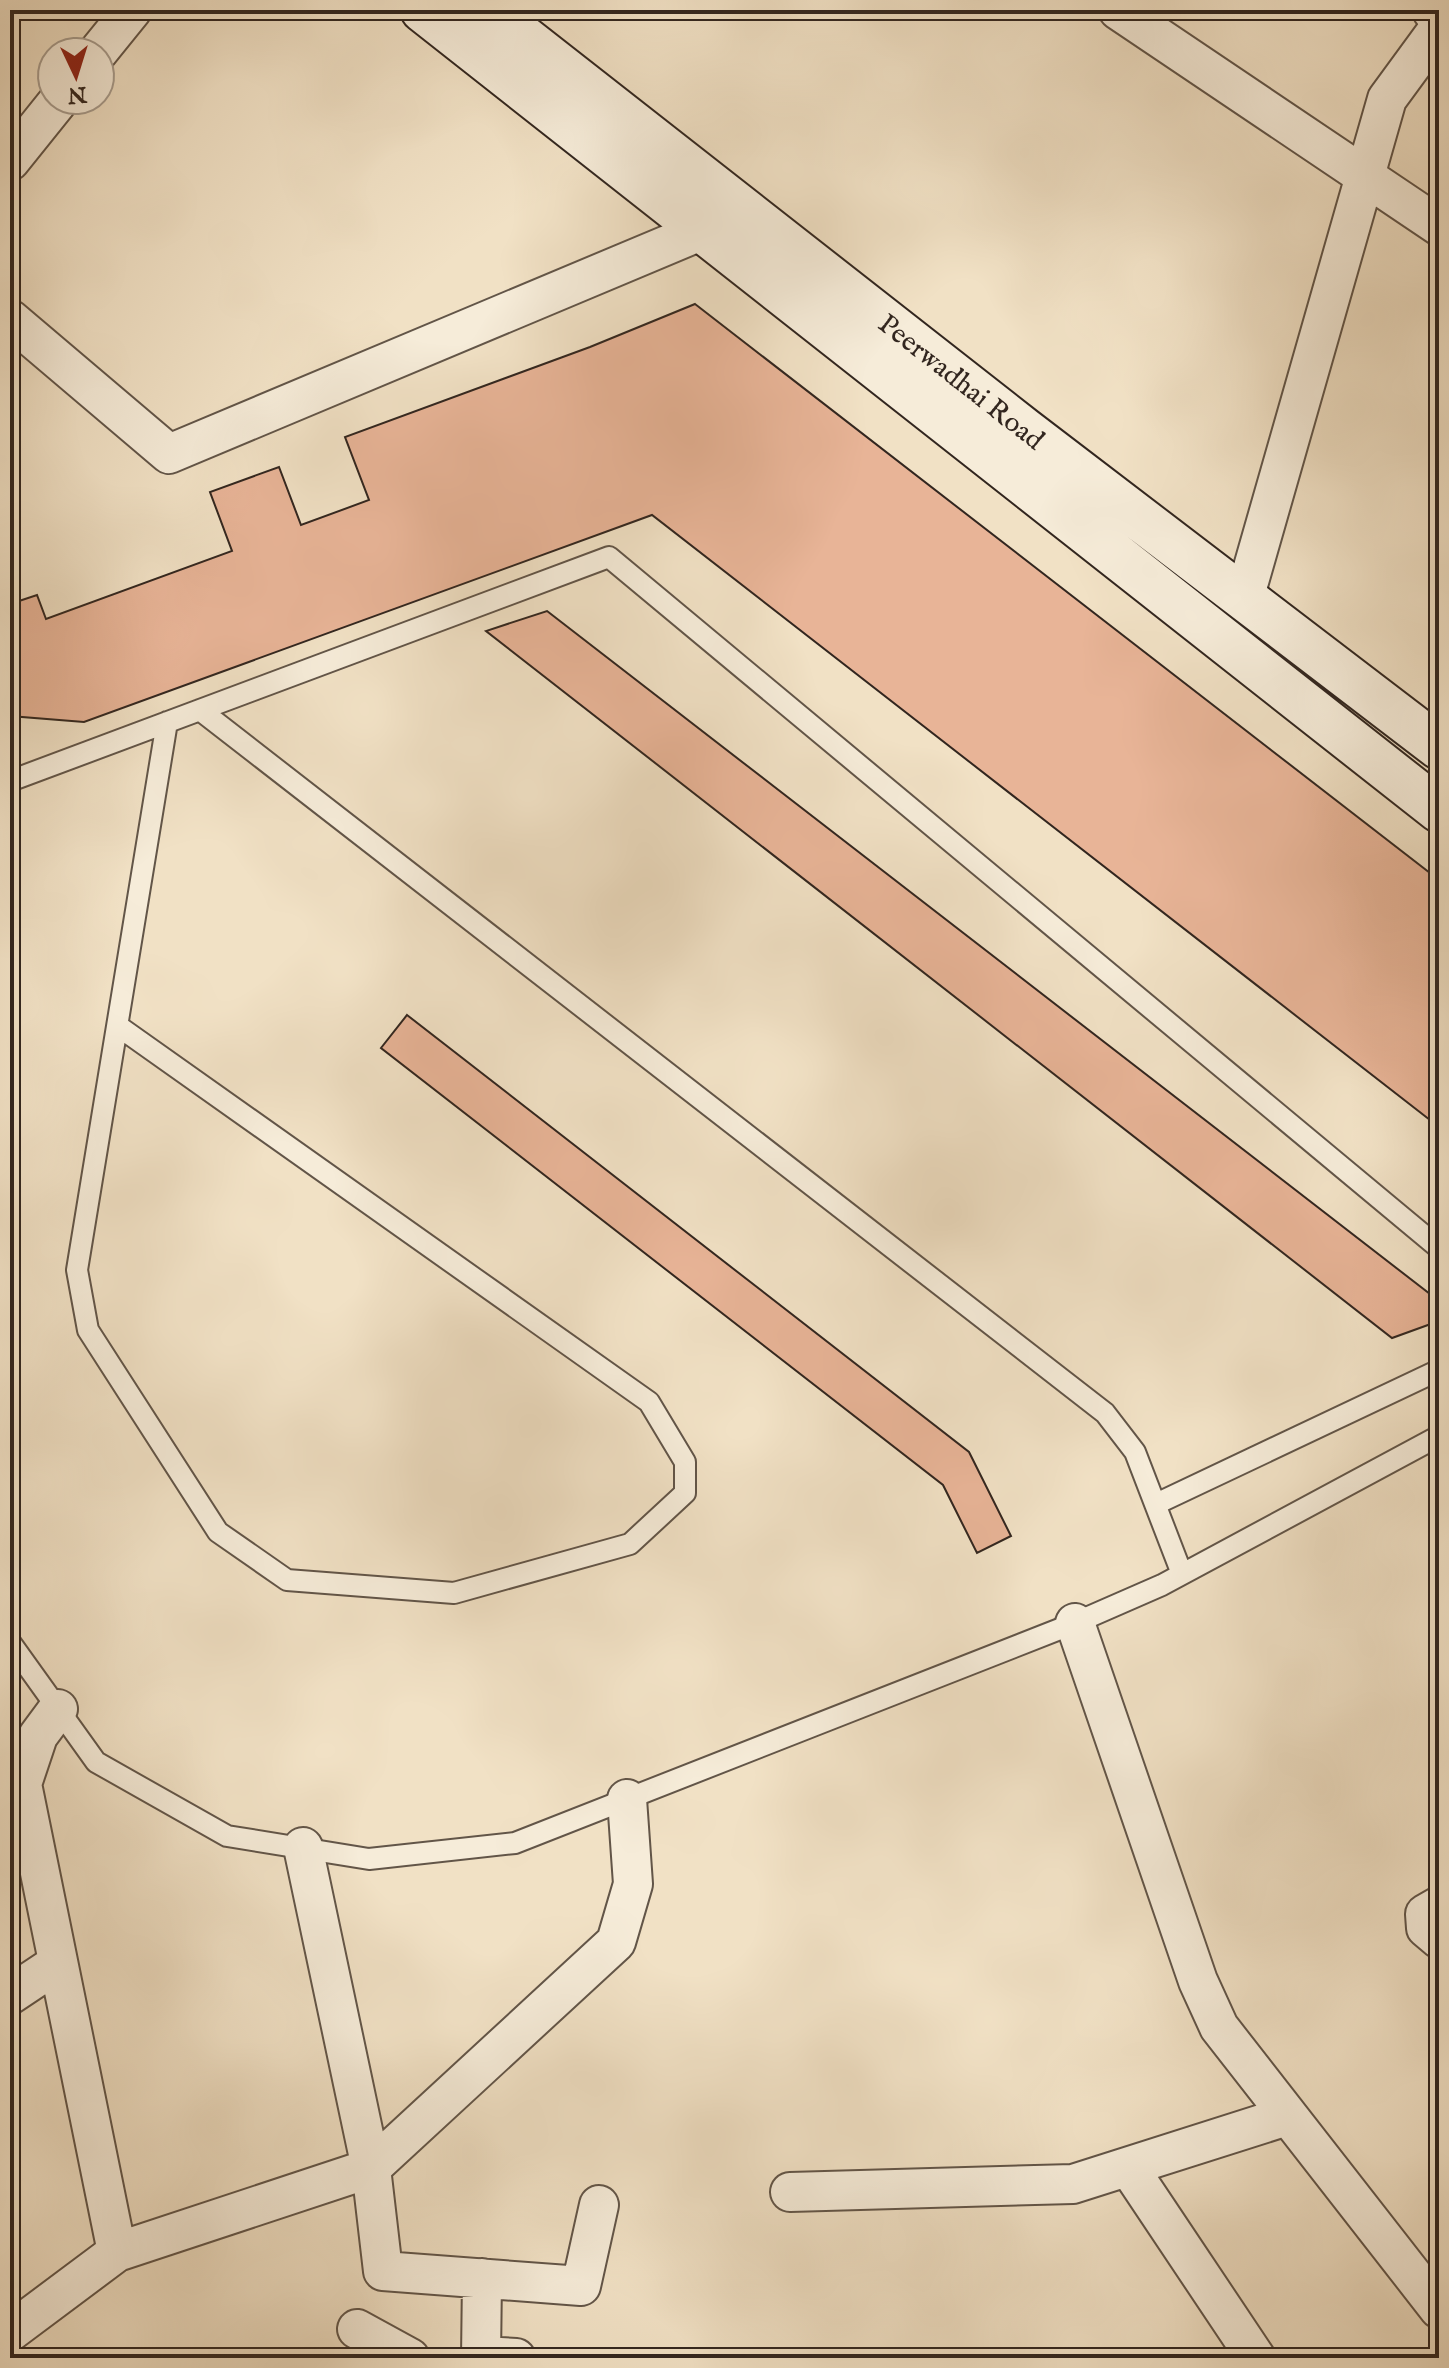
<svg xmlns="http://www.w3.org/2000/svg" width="1449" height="2368" viewBox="0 0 1449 2368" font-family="'IM FELL English',serif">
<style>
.building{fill:#e8b497;stroke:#32261f;stroke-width:2}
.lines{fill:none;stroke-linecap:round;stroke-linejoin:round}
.service-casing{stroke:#625548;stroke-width:24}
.minor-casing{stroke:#625548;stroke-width:42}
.tertiary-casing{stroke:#625548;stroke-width:48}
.secondary-casing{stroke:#32261f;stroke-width:48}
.service{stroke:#f6ecd9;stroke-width:20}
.minor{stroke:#f6ecd9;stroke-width:38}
.tertiary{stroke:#f6ecd9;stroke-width:44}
.secondary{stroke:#f6ecd9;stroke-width:44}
.labels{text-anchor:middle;stroke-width:6;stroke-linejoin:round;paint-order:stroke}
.street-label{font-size:28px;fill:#32261f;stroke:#f6ecd9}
</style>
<rect width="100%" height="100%" fill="#f1e1c5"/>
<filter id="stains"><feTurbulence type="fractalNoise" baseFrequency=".0025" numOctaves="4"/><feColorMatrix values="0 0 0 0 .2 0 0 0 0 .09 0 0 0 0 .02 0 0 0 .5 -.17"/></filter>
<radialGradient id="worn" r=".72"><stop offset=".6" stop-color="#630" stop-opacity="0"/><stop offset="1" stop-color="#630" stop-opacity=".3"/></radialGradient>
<path class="building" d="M695,304L1439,880V1127L652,515L84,722L10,716V604L37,595L46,619L232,551L210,492L279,467L301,525L369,500L345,437L590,347Z
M547,611L1439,1301V1321L1392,1338L486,631Z
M407,1015L969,1452L1011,1536L977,1553L943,1485L381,1048Z"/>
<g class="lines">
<g class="service-casing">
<path id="service" d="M200,710L1105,1413L1135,1452L1182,1574
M10,781L609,557L1439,1248
M118,1026L649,1402L685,1462V1493L630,1544L454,1593L287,1580L218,1532L88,1330L77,1270L167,722
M1156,1504L1439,1370
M10,1642L96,1762L227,1836L369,1859L515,1843L1075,1623L1162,1585L1439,1436"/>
</g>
<g class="minor-casing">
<path id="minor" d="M1118,10L1439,226
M98,52L132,10
M10,161L59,100
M10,319L169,454L703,230
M1244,599L1387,99L1439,28
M1075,1623L1198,1981L1219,2027L1439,2309
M58,1709L38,1736L22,1784L117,2252
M303,1847L371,2168L383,2271L581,2286L599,2205
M1439,1906L1425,1914L1426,1928L1439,1939
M10,1995L58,1963
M1129,2168L1256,2358
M790,2192L1073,2184L1287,2116
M357,2329L410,2358
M10,2332L117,2252L371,2168L616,1942L633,1884L627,1799
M482,2356L516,2358
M481,2358L482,2278"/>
</g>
<g class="tertiary-casing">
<path id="tertiary" d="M1435,10L1439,13"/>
</g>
<g class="secondary-casing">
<path id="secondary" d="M423,10L1439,810
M488,10L1024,430L1439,747"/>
</g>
<use href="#service" class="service"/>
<use href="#minor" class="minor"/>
<use href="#tertiary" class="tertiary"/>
<use href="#secondary" class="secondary"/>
</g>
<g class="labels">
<g class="street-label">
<text transform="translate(962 381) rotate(38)" y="10">Peerwadhai Road</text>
</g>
</g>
<rect width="1449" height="2368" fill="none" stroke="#f1e1c5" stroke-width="40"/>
<rect x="12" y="12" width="1425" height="2344" fill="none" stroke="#32261f" stroke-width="4"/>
<rect x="20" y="20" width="1409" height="2328" fill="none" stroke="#32261f" stroke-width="2"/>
<g transform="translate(76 76) rotate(176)"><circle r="38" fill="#f6ecd9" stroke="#a89d8f" stroke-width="2"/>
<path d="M0-6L14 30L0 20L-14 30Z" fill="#8f2418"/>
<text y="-12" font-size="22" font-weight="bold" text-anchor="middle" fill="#32261f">N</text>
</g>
<rect width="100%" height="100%" filter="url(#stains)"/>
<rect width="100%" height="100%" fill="url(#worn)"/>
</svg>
